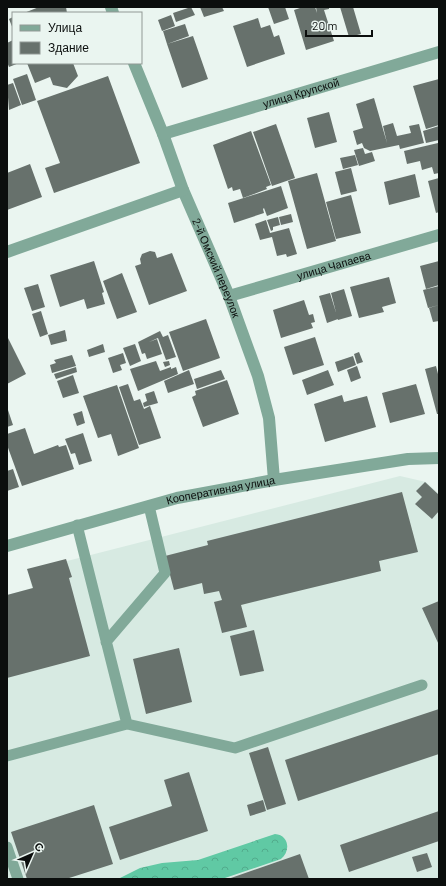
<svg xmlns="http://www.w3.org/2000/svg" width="446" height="886" viewBox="0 0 446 886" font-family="Barlow,sans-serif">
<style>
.built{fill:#d7eae2}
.forest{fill:url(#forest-crowns)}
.building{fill:#67716c}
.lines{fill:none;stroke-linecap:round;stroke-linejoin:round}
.lane{stroke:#81a999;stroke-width:11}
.street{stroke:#81a999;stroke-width:12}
.labels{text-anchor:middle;stroke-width:3.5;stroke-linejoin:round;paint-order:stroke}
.street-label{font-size:11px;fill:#0b0e0d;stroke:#eaf5f0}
</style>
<defs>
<pattern id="forest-crowns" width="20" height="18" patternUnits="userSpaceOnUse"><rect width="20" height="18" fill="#60c9a4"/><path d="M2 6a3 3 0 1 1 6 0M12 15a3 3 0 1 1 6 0" fill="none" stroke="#52ab8c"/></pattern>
</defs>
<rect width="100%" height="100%" fill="#eaf5f0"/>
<path class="built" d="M400,476L426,482L439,494V879H7V595L32,588L28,571Z"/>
<path class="forest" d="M275,834C289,835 291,851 281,859L222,879H118L140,868L162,863L198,860Z"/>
<path class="building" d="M39,7H66L67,13H24Z
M191,7L195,15L176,22L173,13Z
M200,7H222L224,11L204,17Z
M268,7H285L289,19L274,24Z
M303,7H315L317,13L316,7H329V9L324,10L334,41L306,50L294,10Z
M340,7H353L361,34L349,37Z
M171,15L175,26L162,31L158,20Z
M13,17V29L9,19Z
M258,18L261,28L270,25L274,37L279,35L285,54L247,67L233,26Z
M185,24L189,36L167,44L163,31Z
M193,36L208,79L182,88L167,44Z
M13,40V63H19L9,67L7,62V43Z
M27,63H73L78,76L67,88L53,85L50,77L35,83Z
M27,74L36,100L22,105L13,79Z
M108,76L140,163L54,193L45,168L60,163L37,101Z
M439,79V125L426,129L413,86Z
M13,83L21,105L9,110L7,85Z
M374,98L387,143L383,126L393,123L397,136L411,133L409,126L419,124L424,143L400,149L399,145L370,151L364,148L362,143L357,145L353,131L363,128L356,104Z
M329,112L337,142L315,148L307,118Z
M276,124L295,178L272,186L253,132Z
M439,126V140L426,143L423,131Z
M251,131L271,185L266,187L267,189L243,198L240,189L233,191L232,187L228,189L213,145Z
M438,143L439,173L434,174L432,167L422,170L420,161L407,164L404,151Z
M363,148L365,154L372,152L375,161L359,166L354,150Z
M355,155L358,165L343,169L340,158Z
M30,164L42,197L7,210V173Z
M351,168L357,191L341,195L335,172Z
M317,173L336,241L307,249L288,181Z
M415,174L420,197L389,205L384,182Z
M439,178V212L436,213L428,181Z
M281,186L288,208L267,216L264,208L263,209L264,213L234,223L228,203Z
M351,195L361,233L336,239L326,202Z
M291,214L293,222L281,225L279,217Z
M278,217L280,225L273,227V230L271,231L267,220Z
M266,220L270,233L289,228L297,254L287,257L286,254L277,256L272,237L260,240L255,224Z
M150,251L155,252L157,258L172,253L187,291L149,305L135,266L141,264L140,259L142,254Z
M94,261L104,292L102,293L105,304L87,309L84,299L60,307L50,275Z
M439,261V285L426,289L420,266Z
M122,273L137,312L117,319L103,281Z
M389,277L396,303L382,307L384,312L359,318L350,287Z
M38,284L45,307L32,311L24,288Z
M439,286V305L428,308L423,290Z
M344,289L352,316L338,320L331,293Z
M330,293L338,319L327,323L319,296Z
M304,300L309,315L313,314L315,322L311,323L313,328L281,338L273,310Z
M439,305V321L433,322L429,308Z
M41,311L48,334L40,337L32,314Z
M206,319L220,358L183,371L169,332Z
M65,330L67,341L51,345L48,335Z
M160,331L163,337L168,335L176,357L166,360L158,338L149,342L157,339L162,354L147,359L145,353L142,354L138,342Z
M7,336L26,374L7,384Z
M315,337L324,365L293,375L284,347Z
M103,344L105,352L89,357L87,350Z
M135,344L141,361L130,366L123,348Z
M359,352L363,362L357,364L354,354Z
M123,353L126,363L120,365L122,370L113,373L108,358Z
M72,355L76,366L52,373L50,365L56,363L54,360Z
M353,356L356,365L338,372L335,362Z
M156,361L160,371L171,367V369L176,367L178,374L138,391L130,369Z
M169,361L170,365L165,367L163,362Z
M357,366L361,378L351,382L347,370Z
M436,366L439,378L430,380L439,378V414H437L425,369Z
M76,367L77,372L56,379L54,374Z
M189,370L194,384L168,393L164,381Z
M221,370L225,379L197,389L194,379Z
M328,370L334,385L307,395L302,380Z
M73,375L79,393L63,398L57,381Z
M227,380L239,414L203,427L192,397L196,395L195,391Z
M128,384L134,401L140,399L144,409L150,406L161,438L139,445L119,387Z
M416,384L425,414L390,423L382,393Z
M117,385L139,448L118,456L111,434L98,438L83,396Z
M154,391L158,403L144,407L143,403L147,401L145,394Z
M342,395L344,402L367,396L376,427L325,442L314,404Z
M7,407L13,425L7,427Z
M82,411L85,423L77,426L73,414Z
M25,428L34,454L58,445L59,447L66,445L74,469L22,486L7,445V434Z
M83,433L92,461L79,465L75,453L71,454L65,439Z
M13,469L19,487L7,491V471Z
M425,482L439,495V511L432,519L415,504L422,497L416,491Z
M402,492L418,552L379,561L381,571L241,605L247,627L222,633L214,602L222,600L219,591L204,594L202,583L174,590L165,556L208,545L207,541Z
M66,559L72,577L69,578L90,656L7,678V595L33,588L27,569Z
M439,601V645L422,608Z
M254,630L264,671L240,676L230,636Z
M179,648L192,702L146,714L133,659Z
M439,709V754L298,801L285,760Z
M268,747L286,804L267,810L249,753Z
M189,772L208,831L120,860L109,827L172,806L164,780Z
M263,800L266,811L250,816L247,805Z
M94,805L113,864L66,879H27L11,832Z
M439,811V841L349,872L340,845Z
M427,853L432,867L417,872L412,857Z
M300,854L309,879H228Z"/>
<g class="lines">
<path class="lane" d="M106,642L165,573L149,506
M127,724L235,748L422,685
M7,756L127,724L77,525
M7,847L18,879"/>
<g class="street">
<path d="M111,7L113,13"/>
<path id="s1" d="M134,63L163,134L183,190L229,296L258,376L269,418L274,480"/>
<path id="s2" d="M163,134L439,52"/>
<path d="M7,252L183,190"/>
<path id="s3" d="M229,296L439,235"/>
<path id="s4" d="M7,546L177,498L274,480L408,459L439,458"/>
</g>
</g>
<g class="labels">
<g class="street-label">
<text dy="4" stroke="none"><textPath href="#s2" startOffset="144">улица Крупской</textPath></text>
<text dy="4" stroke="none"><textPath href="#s3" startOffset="109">улица Чапаева</textPath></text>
<text dy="4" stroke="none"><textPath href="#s1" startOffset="221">2-й Омский переулок</textPath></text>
<text dy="4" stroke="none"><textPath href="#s4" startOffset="221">Кооперативная улица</textPath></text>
</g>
</g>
<rect width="446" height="886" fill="none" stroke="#0b0e0d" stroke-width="16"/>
<rect x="12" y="12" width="130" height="52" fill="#eaf5f0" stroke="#919995"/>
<rect x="20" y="25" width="20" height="6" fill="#81a999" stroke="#919995"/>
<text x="48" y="32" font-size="12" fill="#0b0e0d">Улица</text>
<rect x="20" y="42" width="20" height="12" fill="#67716c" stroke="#919995"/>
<text x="48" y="52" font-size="12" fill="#0b0e0d">Здание</text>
<g transform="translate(32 854) rotate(45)" stroke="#eaf5f0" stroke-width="3" paint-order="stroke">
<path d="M0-3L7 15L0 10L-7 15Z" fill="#0b0e0d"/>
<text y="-6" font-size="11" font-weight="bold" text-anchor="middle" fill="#0b0e0d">С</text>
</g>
<path d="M306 30v6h66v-6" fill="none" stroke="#0b0e0d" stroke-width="2"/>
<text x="312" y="30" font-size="12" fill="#0b0e0d" stroke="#eaf5f0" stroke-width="3" paint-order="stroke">20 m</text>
</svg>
